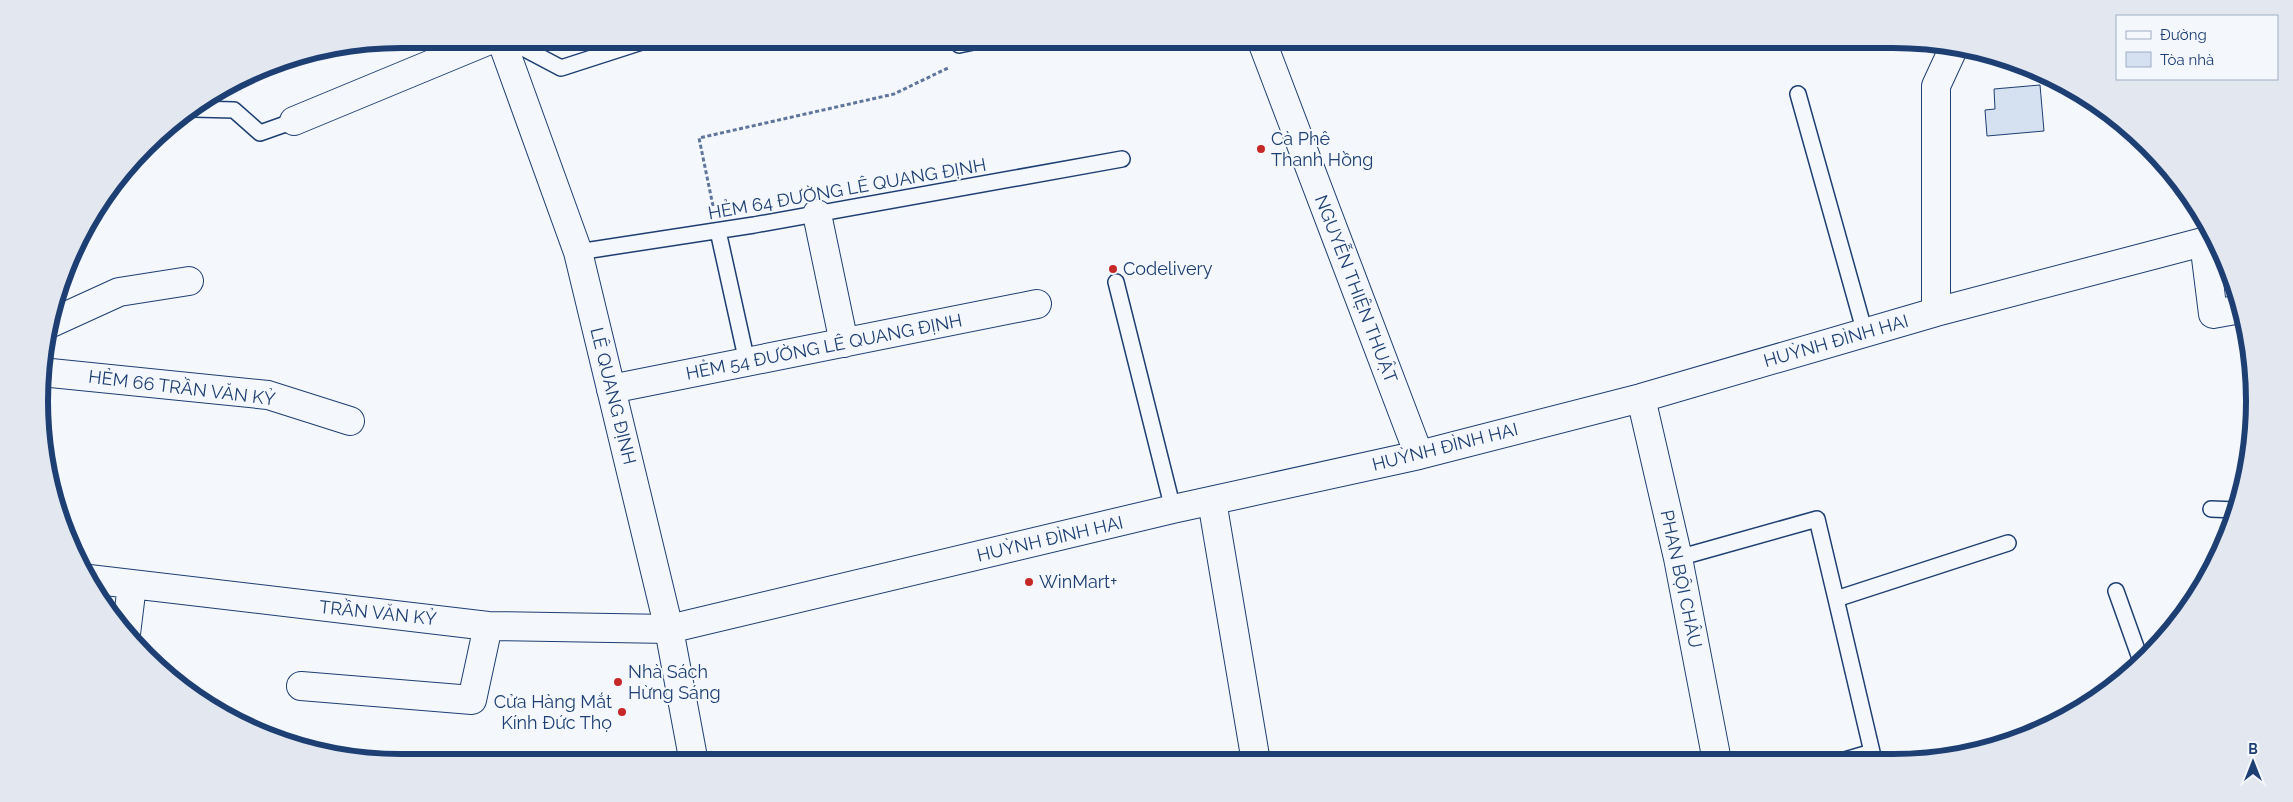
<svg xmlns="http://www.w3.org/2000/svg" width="2293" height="802" viewBox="0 0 2293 802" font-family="Raleway,sans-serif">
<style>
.building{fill:#d5e0f0;stroke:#1d3f73}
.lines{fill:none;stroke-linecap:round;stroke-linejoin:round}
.service-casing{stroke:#1d3f73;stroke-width:18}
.minor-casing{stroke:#1d3f73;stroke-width:30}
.secondary-casing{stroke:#1d3f73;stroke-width:30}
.path{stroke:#5e769c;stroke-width:3;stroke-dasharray:4 2.5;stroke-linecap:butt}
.service{stroke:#f4f7fb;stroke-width:15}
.minor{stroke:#f4f7fb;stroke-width:28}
.secondary{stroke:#f4f7fb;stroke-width:28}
.poi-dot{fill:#c62828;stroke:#f4f7fb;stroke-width:2}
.labels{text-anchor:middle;stroke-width:4;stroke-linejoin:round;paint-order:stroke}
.poi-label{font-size:18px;fill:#1d3f73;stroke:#f4f7fb;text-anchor:start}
.street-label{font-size:18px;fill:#1d3f73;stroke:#f4f7fb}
.rim{fill:none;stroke:#1d3f73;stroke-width:6}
</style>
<rect width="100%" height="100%" fill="#f4f7fb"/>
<path class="building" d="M2040,85L2044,131L1987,136L1985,110L1995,109L1994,89Z"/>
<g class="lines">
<g class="service-casing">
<path id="service" d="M506,39L561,68L651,39
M697,39H740
M958,39L959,45L988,39
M1798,94L1865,333
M194,109L234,110L260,133L294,121
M718,231L747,362
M578,252L754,225L1122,159
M1116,282L1173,509
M2211,509L2236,510
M1678,558L1817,519L1836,599
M2116,591L2141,661
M1845,760L1872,752L1836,599L2008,543"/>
</g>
<g class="minor-casing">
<path id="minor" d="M1261,39L1419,455
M294,121L492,39
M817,214L844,343
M2204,242L2213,314L2241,309
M1936,312V86L1954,47
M51,323L119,292L189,281
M41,372L268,395L350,421
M611,389L1037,304
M1641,398L1678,558L1717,761
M1212,501L1256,762
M89,579L488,626L669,629L1173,509L1419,455L1641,398L1936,312L2214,239
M126,634L132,585
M301,686L472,700L488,626"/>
</g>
<g class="secondary-casing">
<path id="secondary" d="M501,39L578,252L669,629L694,763"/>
</g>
<path class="path" d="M713,206L699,138L894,94L950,67"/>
<use href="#service" class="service"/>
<use href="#minor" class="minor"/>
<use href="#secondary" class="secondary"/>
</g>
<g class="poi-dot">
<circle cx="1261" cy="149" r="5"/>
<circle cx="1113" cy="269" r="5"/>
<circle cx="1029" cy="582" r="5"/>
<circle cx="618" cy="682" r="5"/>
<circle cx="622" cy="712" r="5"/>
</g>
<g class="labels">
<g class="poi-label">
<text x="1271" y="145">Cà Phê<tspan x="1271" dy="21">Thanh Hồng</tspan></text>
<text x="1123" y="275">Codelivery</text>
<text x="1039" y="588">WinMart+</text>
<text x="628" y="678">Nhà Sách<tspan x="628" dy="21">Hừng Sáng</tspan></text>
<text x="612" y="708" text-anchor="end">Cửa Hàng Mắt<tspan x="612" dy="21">Kính Đức Thọ</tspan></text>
</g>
<g class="street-label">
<text transform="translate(847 189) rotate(-10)" y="6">HẺM 64 ĐƯỜNG LÊ QUANG ĐỊNH</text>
<text transform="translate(1356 289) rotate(69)" y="6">NGUYỄN THIỆN THUẬT</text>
<text transform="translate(1836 341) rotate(-16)" y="6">HUỲNH ĐÌNH HAI</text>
<text transform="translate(824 347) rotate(-11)" y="6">HẺM 54 ĐƯỜNG LÊ QUANG ĐỊNH</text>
<text transform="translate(182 388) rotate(7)" y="6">HẺM 66 TRẦN VĂN KỶ</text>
<text transform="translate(613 396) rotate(76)" y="6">LÊ QUANG ĐỊNH</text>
<text transform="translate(1445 447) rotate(-14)" y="6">HUỲNH ĐÌNH HAI</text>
<text transform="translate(1050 539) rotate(-13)" y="6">HUỲNH ĐÌNH HAI</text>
<text transform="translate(1681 579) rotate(78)" y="6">PHAN BỘI CHÂU</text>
<text transform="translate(378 613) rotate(6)" y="6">TRẦN VĂN KỶ</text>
</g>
</g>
<path d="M0 0H2293V802H0ZM401 48H1893A353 353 0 0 1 2246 401V401A353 353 0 0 1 1893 754H401A353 353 0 0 1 48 401V401A353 353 0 0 1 401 48Z" fill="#e3e8f0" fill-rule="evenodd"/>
<path class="rim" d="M401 48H1893A353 353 0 0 1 2246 401V401A353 353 0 0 1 1893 754H401A353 353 0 0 1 48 401V401A353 353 0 0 1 401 48Z"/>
<rect x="2116" y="15" width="162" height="65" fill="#f4f7fb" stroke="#9eadc5"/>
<rect x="2126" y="31" width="25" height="8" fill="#f4f7fb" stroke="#9eadc5"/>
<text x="2160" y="40" font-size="15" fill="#1d3f73">Đường</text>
<rect x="2126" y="52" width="25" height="15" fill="#d5e0f0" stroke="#9eadc5"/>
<text x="2160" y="65" font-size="15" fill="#1d3f73">Tòa nhà</text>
<g transform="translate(2253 762)" stroke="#f4f7fb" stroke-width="4" paint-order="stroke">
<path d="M0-4L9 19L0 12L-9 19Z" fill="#1d3f73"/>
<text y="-8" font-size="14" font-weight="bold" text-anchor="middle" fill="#1d3f73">B</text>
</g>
</svg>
